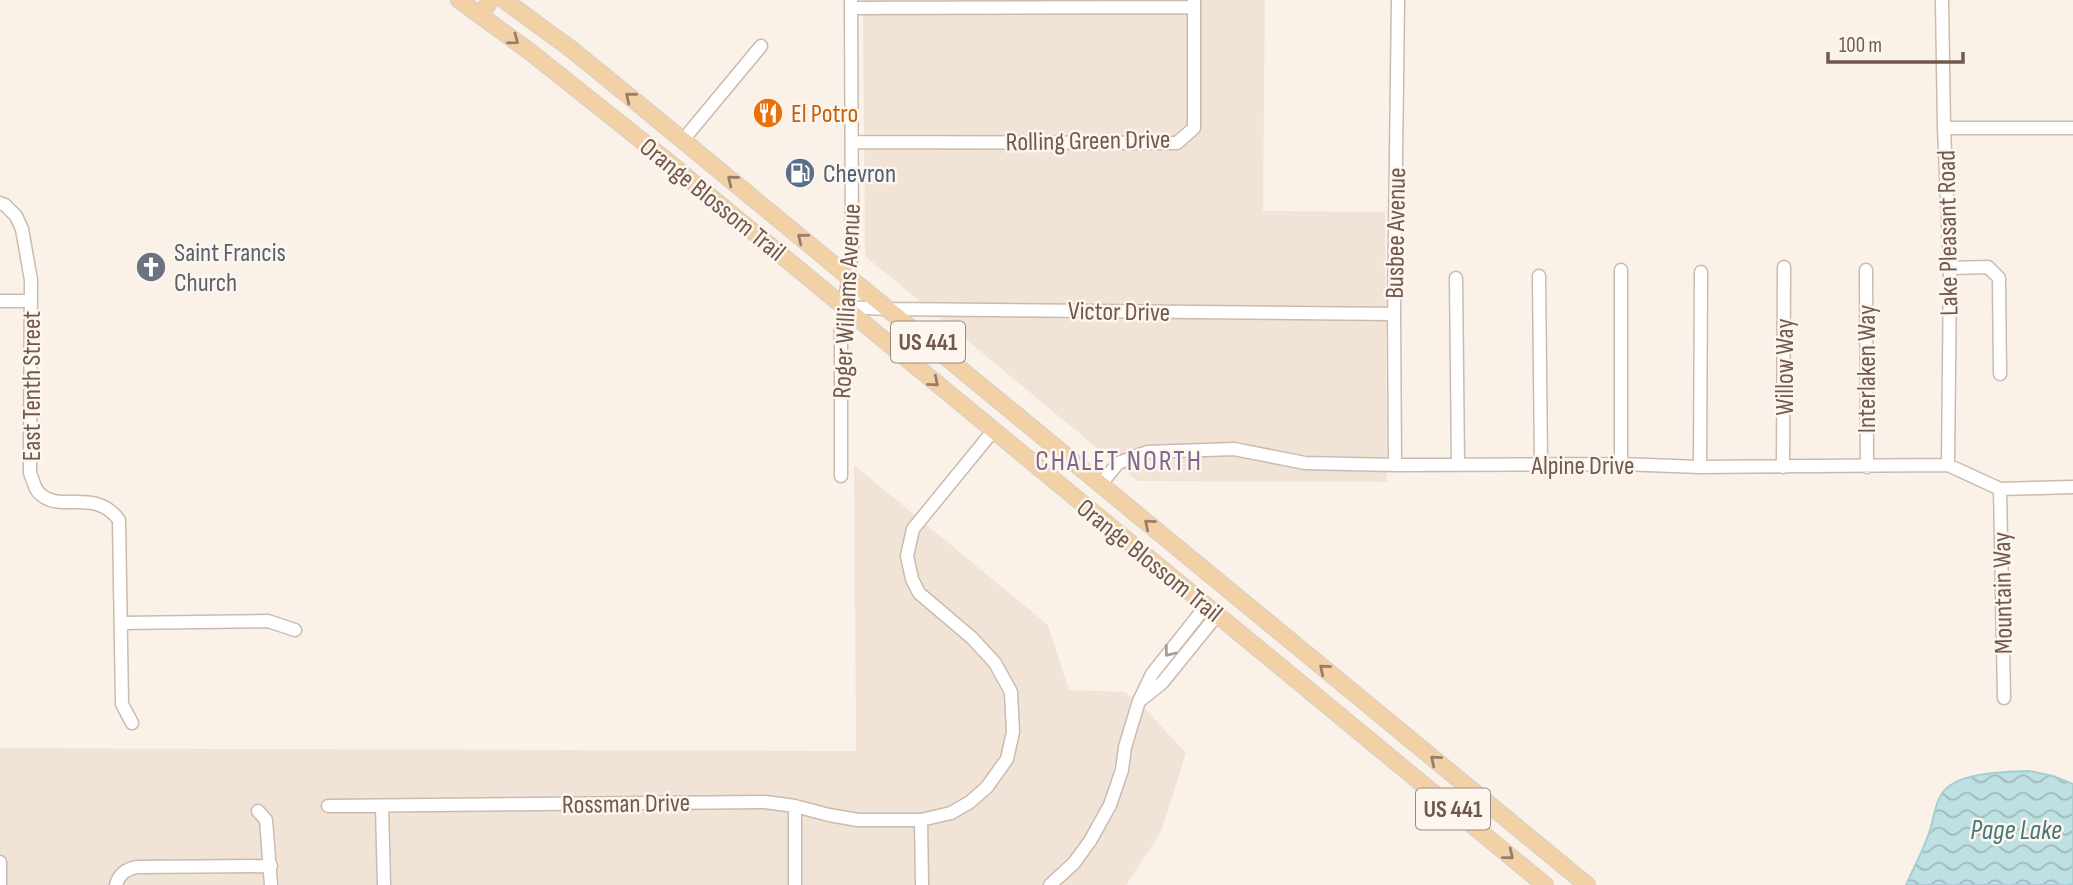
<svg xmlns="http://www.w3.org/2000/svg" width="2073" height="885" viewBox="0 0 2073 885" font-family="'Sofia Sans Condensed',sans-serif">
<style>
.residential{fill:#f1e4d7}
.water{fill:url(#water-waves);stroke:#a5cfd3;stroke-width:2}
.lines{fill:none;stroke-linecap:round;stroke-linejoin:round}
.minor-casing{stroke:#ccbaaf;stroke-width:15}
.major-casing{stroke:#d5cdca;stroke-width:18}
.minor{stroke:#fff;stroke-width:12}
.major{stroke:#f3d1a7;stroke-width:16}
.oneway{stroke:#997d69}
.oneway2{stroke:#aa9b95}
.labels{text-anchor:middle;stroke-width:5;stroke-linejoin:round;paint-order:stroke}
.shield{fill:#fdf6ee;stroke:#9c887e;stroke-width:2}
.shield-label{font-size:24px;font-weight:bold;fill:#72594e}
.food-label{font-size:26px;fill:#c56008;stroke:#fdf6ee;text-anchor:start}
.street-label{font-size:26px;fill:#72594e;stroke:#fdf6ee}
.service-label{font-size:26px;fill:#4e5e75;stroke:#fdf6ee;text-anchor:start}
.worship-label{font-size:26px;fill:#5b616d;stroke:#fdf6ee;text-anchor:start}
.neighbourhood-label{font-size:28px;letter-spacing:2px;fill:#7e668e;stroke:#fdf6ee}
.water-label{font-size:28px;font-style:italic;fill:#47777d;stroke:#fdf6ee}
</style>
<defs>
<pattern id="water-waves" width="16" height="10" patternUnits="userSpaceOnUse" patternTransform="scale(1.75)"><rect width="16" height="10" fill="#bee0e3"/><path d="M0 5q4-4 8 0t8 0" fill="none" stroke="#9fb9ba"/></pattern>
</defs>
<rect width="100%" height="100%" fill="#faf2e8"/>
<path class="residential" d="M863,0H1265L1263,211L1385,212L1387,482L1137,481L865,256Z
M854,465L1048,625L1069,690L1125,692L1150,714L1186,753L1161,832L1126,885H0V748L856,751Z"/>
<path class="water" d="M2029,771L2053,776L2073,784V885H1906C1914,867 1924,849 1930,830C1935,815 1935,797 1949,786C1968,772 2006,772 2029,771Z"/>
<g class="lines">
<g class="minor-casing">
<path id="minor" d="M1942,0L1944,128L1950,268L1948,465
M851,8L1194,7
M1944,128H2073
M683,140L761,46
M852,142L1177,143L1194,128V0
M0,203L5,205L16,216L22,229L31,280L30,473C33,479 34,488 39,493C60,514 94,487 119,520L122,704L132,723
M1950,268L1988,267L1999,278L2000,374
M1866,270L1867,467
M1539,276L1541,464
M1456,278L1458,465
M0,301H31
M844,307L888,309L1394,314
M1621,464V270
M1395,465L1394,314L1398,0
M1700,467L1701,272
M1783,467L1784,267
M841,476V330L852,251L851,0
M1101,484L1118,463L1147,452L1234,449L1305,463L1395,465L1621,464L1700,467L1948,465L2000,489L2073,487
M2000,489L2004,698
M122,623L268,621L295,630
M1142,699L1162,683L1217,615
M328,806L765,802L795,806L829,815L858,820H921L951,813L970,802L987,787L1007,759L1013,732L1011,692L995,663L972,638L919,593L912,579L907,556L913,529L993,431
M382,806L384,885
M795,806V885
M258,811L266,820L271,885
M921,820L922,885
M0,862V885
M116,885C119,874 126,869 137,867L271,866
M1050,885L1074,863L1090,841L1110,805L1122,770L1125,747L1139,701L1152,674L1206,606"/>
</g>
<g class="major-casing">
<path id="major" d="M459,0L529,51L666,160L1545,885
M504,0L571,49L635,101L1587,885
M480,15L491,0"/>
</g>
<use href="#minor" class="minor"/>
<use href="#major" class="major"/>
</g>
<defs><path id="oneway-chevron" d="M-2-3.5L2.5 0L-2 3.5" fill="none" stroke-width="1.6" stroke-linecap="round" stroke-linejoin="round" transform="scale(1.75)"/></defs>
<g class="oneway">
<use href="#oneway-chevron" transform="translate(514 40) rotate(37)"/>
<use href="#oneway-chevron" transform="translate(630 97) rotate(-141)"/>
<use href="#oneway-chevron" transform="translate(732 180) rotate(-141)"/>
<use href="#oneway-chevron" transform="translate(802 238) rotate(-141)"/>
<use href="#oneway-chevron" transform="translate(934 382) rotate(40)"/>
<use href="#oneway-chevron" transform="translate(1149 524) rotate(-140)"/>
<use href="#oneway-chevron" transform="translate(1324 669) rotate(-140)"/>
<use href="#oneway-chevron" transform="translate(1435 760) rotate(-140)"/>
<use href="#oneway-chevron" transform="translate(1509 855) rotate(39)"/>
</g>
<use class="oneway2" href="#oneway-chevron" transform="translate(1169 652) rotate(128)"/>
<defs>
<g id="restaurant-disc" transform="scale(1.575)"><circle r="9.5" fill="#e8710a" stroke="#fdf6ee"/><path d="M-5-6h1v4h1v-4h1v4h1v-4h1v5L-1.5 .5V6h-2V.5L-5-1ZM5-6V6H3V1.5H1.5Q1.5-4 5-6Z" fill="#fff"/></g>
<g id="fuel-disc" transform="scale(1.575)"><circle r="9.5" fill="#5c6f8a" stroke="#fdf6ee"/><path d="M-5.5-6h7V0h2V4h1.3V-2.5L3-4.5l.8-.8L6-3V5H2.5V1h-1V6h-7ZM-4.2-4.7v3.2H.2V-4.7Z" fill="#fff"/></g>
<g id="church-disc" transform="scale(1.575)"><circle r="9.5" fill="#6b7280" stroke="#fdf6ee"/><path d="M-1.2-6h2.4v3.5h3.3v2.4h-3.3V6h-2.4V-.1h-3.3v-2.4h3.3Z" fill="#fff"/></g>
</defs>
<g fill-rule="evenodd">
<use href="#restaurant-disc" x="768" y="113"/>
<use href="#fuel-disc" x="800" y="173"/>
<use href="#church-disc" x="151" y="267"/>
</g>
<g class="labels">
<g class="shield">
<rect x="891" y="321.5" width="74" height="41" rx="5"/>
<rect x="1416" y="788.5" width="74" height="41" rx="5"/>
</g>
<g class="shield-label">
<text x="928" y="350">US 441</text>
<text x="1453" y="817">US 441</text>
</g>
<g class="food-label">
<text x="791" y="122">El Potro</text>
</g>
<g class="street-label">
<text transform="translate(1088 140) rotate(-1)" y="9">Rolling Green Drive</text>
<text transform="translate(713 199) rotate(39)" y="9">Orange Blossom Trail</text>
<text transform="translate(1395 233) rotate(-89)" y="9">Busbee Avenue</text>
<text transform="translate(1947 233) rotate(-91)" y="9">Lake Pleasant Road</text>
<text transform="translate(846 301) rotate(-87)" y="9">Roger Williams Avenue</text>
<text transform="translate(1119 311) rotate(1)" y="9">Victor Drive</text>
<text transform="translate(1784 367) rotate(-90)" y="9">Willow Way</text>
<text transform="translate(1866 369) rotate(-90)" y="9">Interlaken Way</text>
<text transform="translate(31 386) rotate(-90)" y="9">East Tenth Street</text>
<text x="1583" y="474">Alpine Drive</text>
<text transform="translate(1150 560) rotate(39)" y="9">Orange Blossom Trail</text>
<text transform="translate(2002 593) rotate(-91)" y="9">Mountain Way</text>
<text transform="translate(626 803) rotate(-1)" y="9">Rossman Drive</text>
</g>
<g class="service-label">
<text x="823" y="182">Chevron</text>
</g>
<g class="worship-label">
<text x="174" y="261">Saint Francis<tspan x="174" dy="30">Church</tspan></text>
</g>
<g class="neighbourhood-label">
<text x="1119" y="470">CHALET NORTH</text>
</g>
<g class="water-label">
<text x="2016" y="839">Page Lake</text>
</g>
</g>
<path d="M1828 52v10h135v-10" fill="none" stroke="#72594e" stroke-width="3.5"/>
<text x="1839" y="52" font-size="21" fill="#72594e" stroke="#fdf6ee" stroke-width="5" paint-order="stroke">100 m</text>
</svg>
